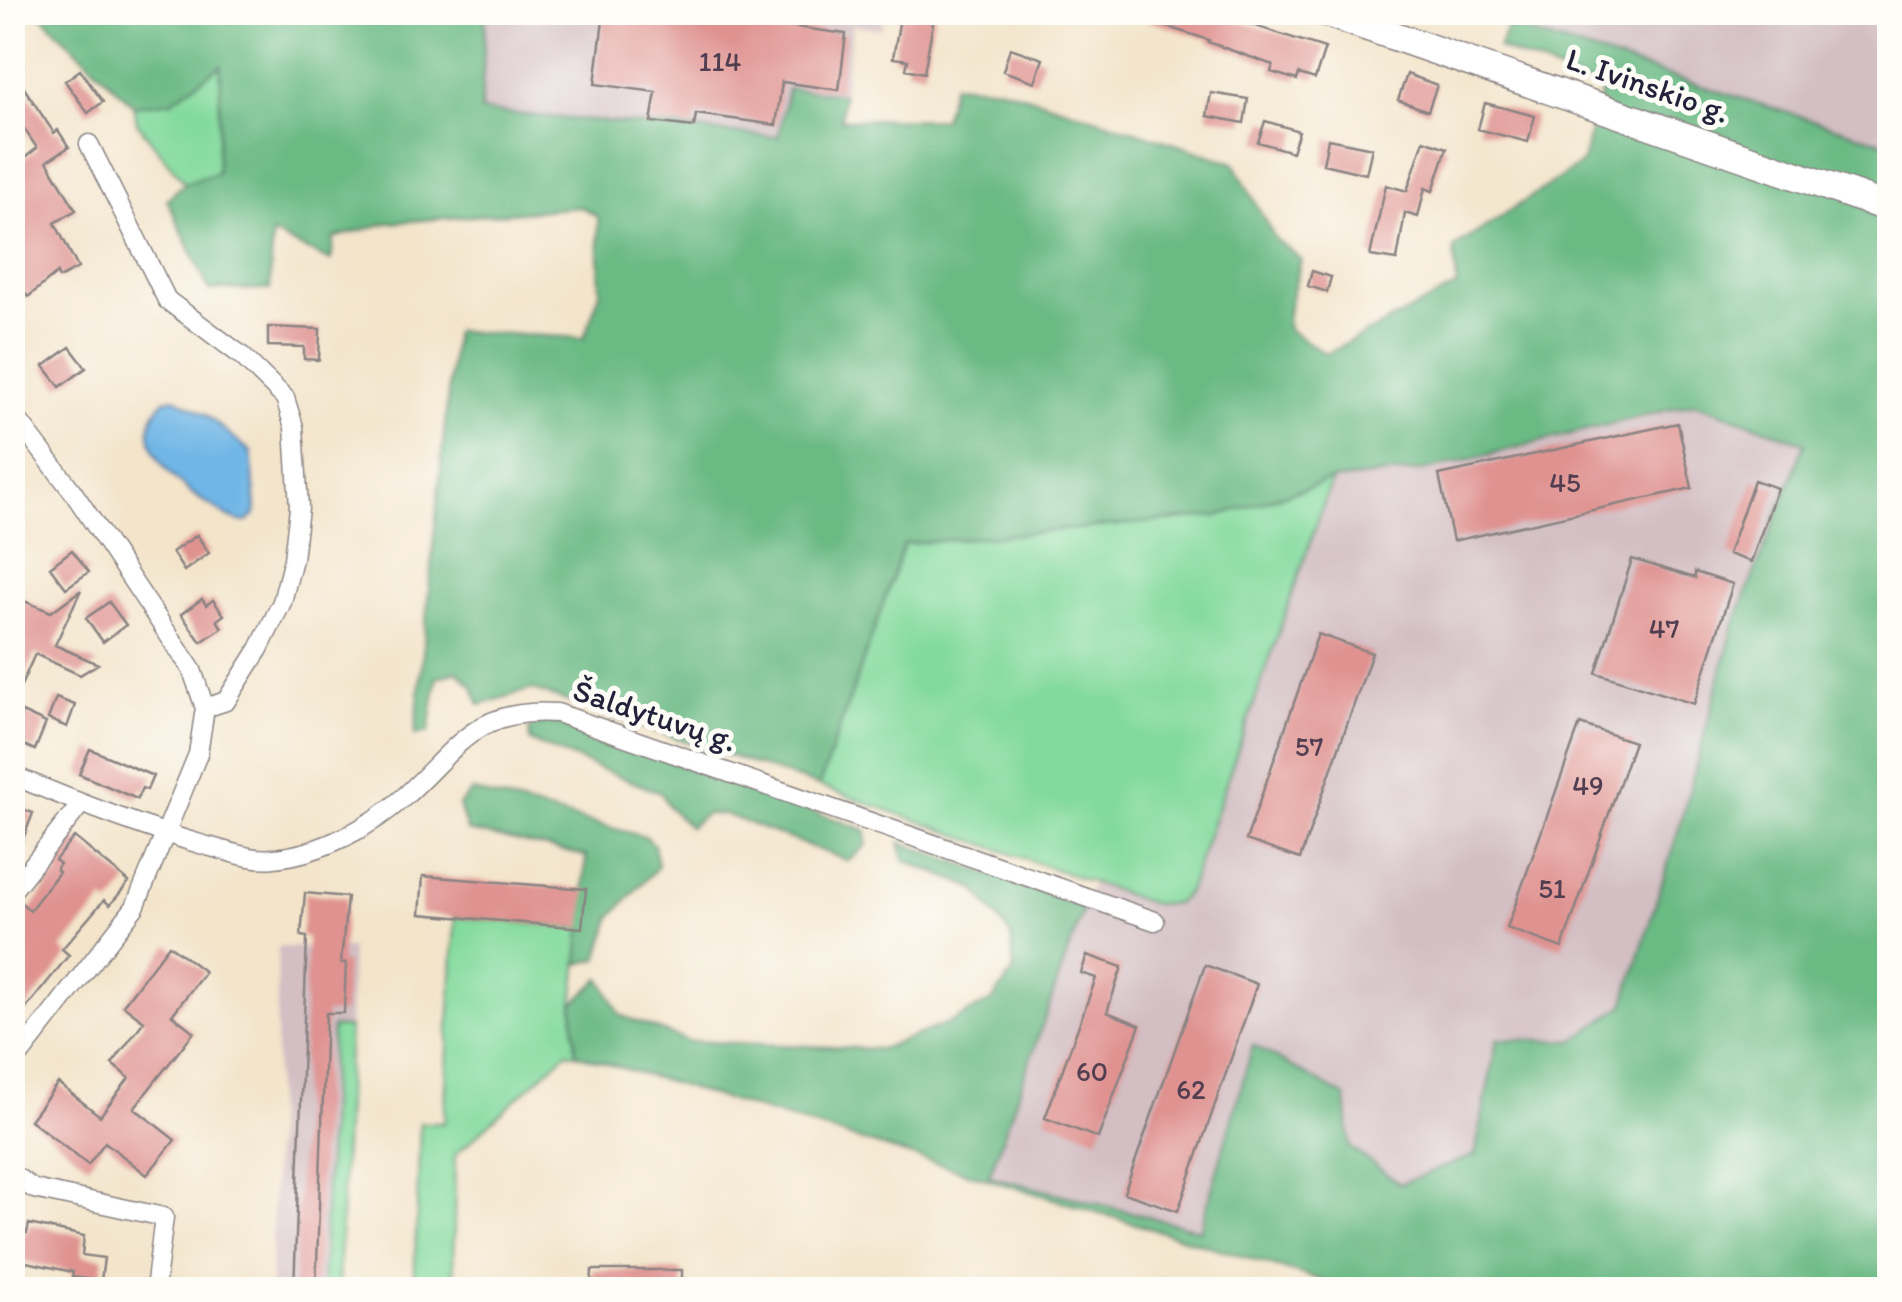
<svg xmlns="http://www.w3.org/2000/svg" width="1902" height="1302" viewBox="0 0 1902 1302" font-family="Itim,sans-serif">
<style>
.industrial{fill:#d2bec3}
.green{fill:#83da9d;stroke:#527e6c;stroke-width:2.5}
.forest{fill:#6aba84;stroke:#466e60;stroke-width:2.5}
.water{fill:#6fb6e6;stroke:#486c90;stroke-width:2.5}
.building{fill:#df9290}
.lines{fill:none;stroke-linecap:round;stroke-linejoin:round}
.street-casing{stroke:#8a8382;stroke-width:21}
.secondary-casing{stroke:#8a8382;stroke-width:31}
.street{stroke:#fff;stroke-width:18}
.secondary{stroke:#fff;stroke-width:28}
.labels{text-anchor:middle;stroke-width:10;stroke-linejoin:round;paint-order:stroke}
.number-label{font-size:28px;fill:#513e50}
.street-label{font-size:32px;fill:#22223b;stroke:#fdfcf7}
</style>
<rect width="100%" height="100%" fill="#fdfcf7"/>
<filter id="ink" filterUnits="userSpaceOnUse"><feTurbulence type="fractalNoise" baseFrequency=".01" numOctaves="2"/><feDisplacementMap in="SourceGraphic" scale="20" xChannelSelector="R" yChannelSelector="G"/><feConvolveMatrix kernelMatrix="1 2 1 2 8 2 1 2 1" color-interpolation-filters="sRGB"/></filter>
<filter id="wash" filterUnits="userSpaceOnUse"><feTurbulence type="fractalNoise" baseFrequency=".0048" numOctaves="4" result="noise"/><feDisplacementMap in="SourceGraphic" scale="40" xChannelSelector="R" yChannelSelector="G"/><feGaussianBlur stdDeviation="2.25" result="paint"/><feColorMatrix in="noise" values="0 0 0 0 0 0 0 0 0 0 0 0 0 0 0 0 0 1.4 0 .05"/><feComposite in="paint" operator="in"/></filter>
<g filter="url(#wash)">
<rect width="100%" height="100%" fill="#f3e4ca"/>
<path class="industrial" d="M486,13H884L882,29L853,25L843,94L788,89L779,137L480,111Z
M1463,13H1889V144L1508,26Z
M1696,403L1806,443L1733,628L1680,825L1624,1006L1573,1041L1497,1039L1475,1155L1400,1184L1350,1147L1200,1230L989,1176L1092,883L1156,905L1188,892L1332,480L1426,470Z
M278,947L351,948L349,1028H332L322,1289L271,1290Z"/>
<path class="green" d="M221,64L218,174L185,183L137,123L134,106L172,101Z
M1332,480L1188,892L1177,903L1156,905L819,786L904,544L1217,516Z
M455,917L582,928L573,1004L576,1054L567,1052L455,1155L453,1289L414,1290L420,1123H444Z
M332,1027L349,1028L338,1289L322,1290Z"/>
<path class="forest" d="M39,13H486L481,111L778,137L788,88L843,94L841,120L943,119L953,84L1002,88L1234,163L1275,239L1301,259C1297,283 1285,305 1288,329L1326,354L1457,286L1454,248L1582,163L1602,89L1498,48L1508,26L1889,144V1289H1350L576,1054L573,1004L601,978L620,1015L687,1041L880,1049L951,1022L993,1000L1014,970L1011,936L975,889L904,860L900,842L1084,907L989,1176L1200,1230L1253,1045L1346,1097L1350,1147L1400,1184L1475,1155L1497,1039L1573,1041L1624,1005L1680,825L1733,628L1805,443L1695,403L1426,470L1332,480L1217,516L904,544L819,786L531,689L480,705L472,685L457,671L437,678L429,732L415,735L454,331L584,338L600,293L598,217L581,207L387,223L334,238L331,261L272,234L270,289L209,290L167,199L185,183L217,173L221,65L172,101L134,106Z
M546,722L575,728L866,830L867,845L849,861L724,814H706L689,827L669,807L661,793L530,741L529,729Z
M472,791L646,837L654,845L658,866L612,916L598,959L578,964L586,856L467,831L459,805Z"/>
<path class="water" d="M175,398L205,414L251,452L256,507L255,515L247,522C234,522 223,513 211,506C176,485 124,439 165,400Z"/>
<g id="blocks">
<path class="building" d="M604,12H689L846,34L839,90L782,82L776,125L696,114L694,127L651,122L656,92L595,84Z
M901,12H935L924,73L906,69L908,60L893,58Z
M1133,12H1211L1325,48L1315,79L1299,74L1297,80L1271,72L1273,65L1208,42L1209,40L1133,16Z
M1010,48L1043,59L1035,82L1003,71Z
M12,70L54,133L58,130L69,147L47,161L76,210L55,223L78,268L59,278L57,273L28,297L12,276V168L37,148L12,110Z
M80,70L103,102L88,113L65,81Z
M1407,74L1437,85L1428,111L1398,100Z
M1211,93L1248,99L1244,123L1207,116Z
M1485,103L1535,116L1528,142L1478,129Z
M1265,121L1299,131L1292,152L1258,142Z
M1328,139L1372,148L1366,174L1323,164Z
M1424,140L1447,148L1433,191L1425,188L1418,217L1405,213L1397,260L1370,256L1386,185L1407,191Z
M1312,271L1331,277L1327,292L1308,286Z
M268,327L320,329L319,360L304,359V347L268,346Z
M70,347L86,368L60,387L44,366Z
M1678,423L1692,488L1453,541L1439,475Z
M1754,480L1777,488L1751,562L1728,554Z
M197,535L209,553L184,571L172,552Z
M72,550L89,572L66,588L50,567Z
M1632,559L1695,578V572L1733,584L1694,704L1596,673Z
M81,590L55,645L98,664L80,675L35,654L12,706V596L51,612Z
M202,599L206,605L213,600L224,615L217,620L222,628L201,642L181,614Z
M109,602L126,625L103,642L86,618Z
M1318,634L1372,653L1300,859L1246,840Z
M56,698L75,705L67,727L48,719Z
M22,712L46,723L35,750L12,740Z
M1580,724L1634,742L1562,948L1507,928Z
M90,749L153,776L147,790L142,788L137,799L79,774Z
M12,805L33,813L14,863H12Z
M74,837L129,882L110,905L104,900L62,949L69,955L12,1026V913L21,903L30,910L59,872L56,869L60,864L55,860Z
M423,876L586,889L582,928L420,914Z
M305,893L347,897L341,963H346L344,1013H326L316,1290H294L307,937L301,936Z
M169,945L205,972L172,1015L194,1032L134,1108L175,1140L147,1175L105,1142L88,1165L30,1120L58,1083L100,1116L129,1078L112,1064L144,1021L123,1005Z
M1087,955L1122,967L1107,1012L1140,1025L1098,1138L1045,1118L1096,978L1081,973Z
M1205,965L1257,984L1178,1211L1124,1193Z
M29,1224L84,1236L82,1255L104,1258L101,1281L72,1277L73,1272L17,1260L24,1231L27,1233Z
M592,1270H682V1290H591Z"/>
</g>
</g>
<g filter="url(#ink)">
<use href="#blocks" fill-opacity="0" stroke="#8a8382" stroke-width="2.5"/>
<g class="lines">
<g class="street-casing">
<path id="street" d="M89,144L167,300L242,356L285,398L294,427L299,508L293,559L282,602L259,649L226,701L205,708
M12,412L73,492L192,670L205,708L198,754L135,907L12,1065
M12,775C76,802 140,827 207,846C228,851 252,861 274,858C320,854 371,827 404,797C458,748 475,707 557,713L1155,921
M12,891L81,804
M12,1174L34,1189L164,1217L155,1290"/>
</g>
<g class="secondary-casing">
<path id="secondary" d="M1325,12L1890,208"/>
</g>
<use href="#street" class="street"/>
<use href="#secondary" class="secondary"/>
</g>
</g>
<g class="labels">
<g class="number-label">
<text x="720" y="71">114</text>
<text x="1565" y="492">45</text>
<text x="1664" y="638">47</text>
<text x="1309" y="756">57</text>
<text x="1588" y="795">49</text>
<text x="1552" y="898">51</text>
<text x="1092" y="1081">60</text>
<text x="1191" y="1099">62</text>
</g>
<g class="street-label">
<text transform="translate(1648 85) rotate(19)" y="11">L. Ivinskio g.</text>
<text transform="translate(655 715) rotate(18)" y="11">Šaldytuvų g.</text>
</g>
</g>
<rect width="1902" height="1302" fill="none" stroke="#fdfcf7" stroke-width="50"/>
</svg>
